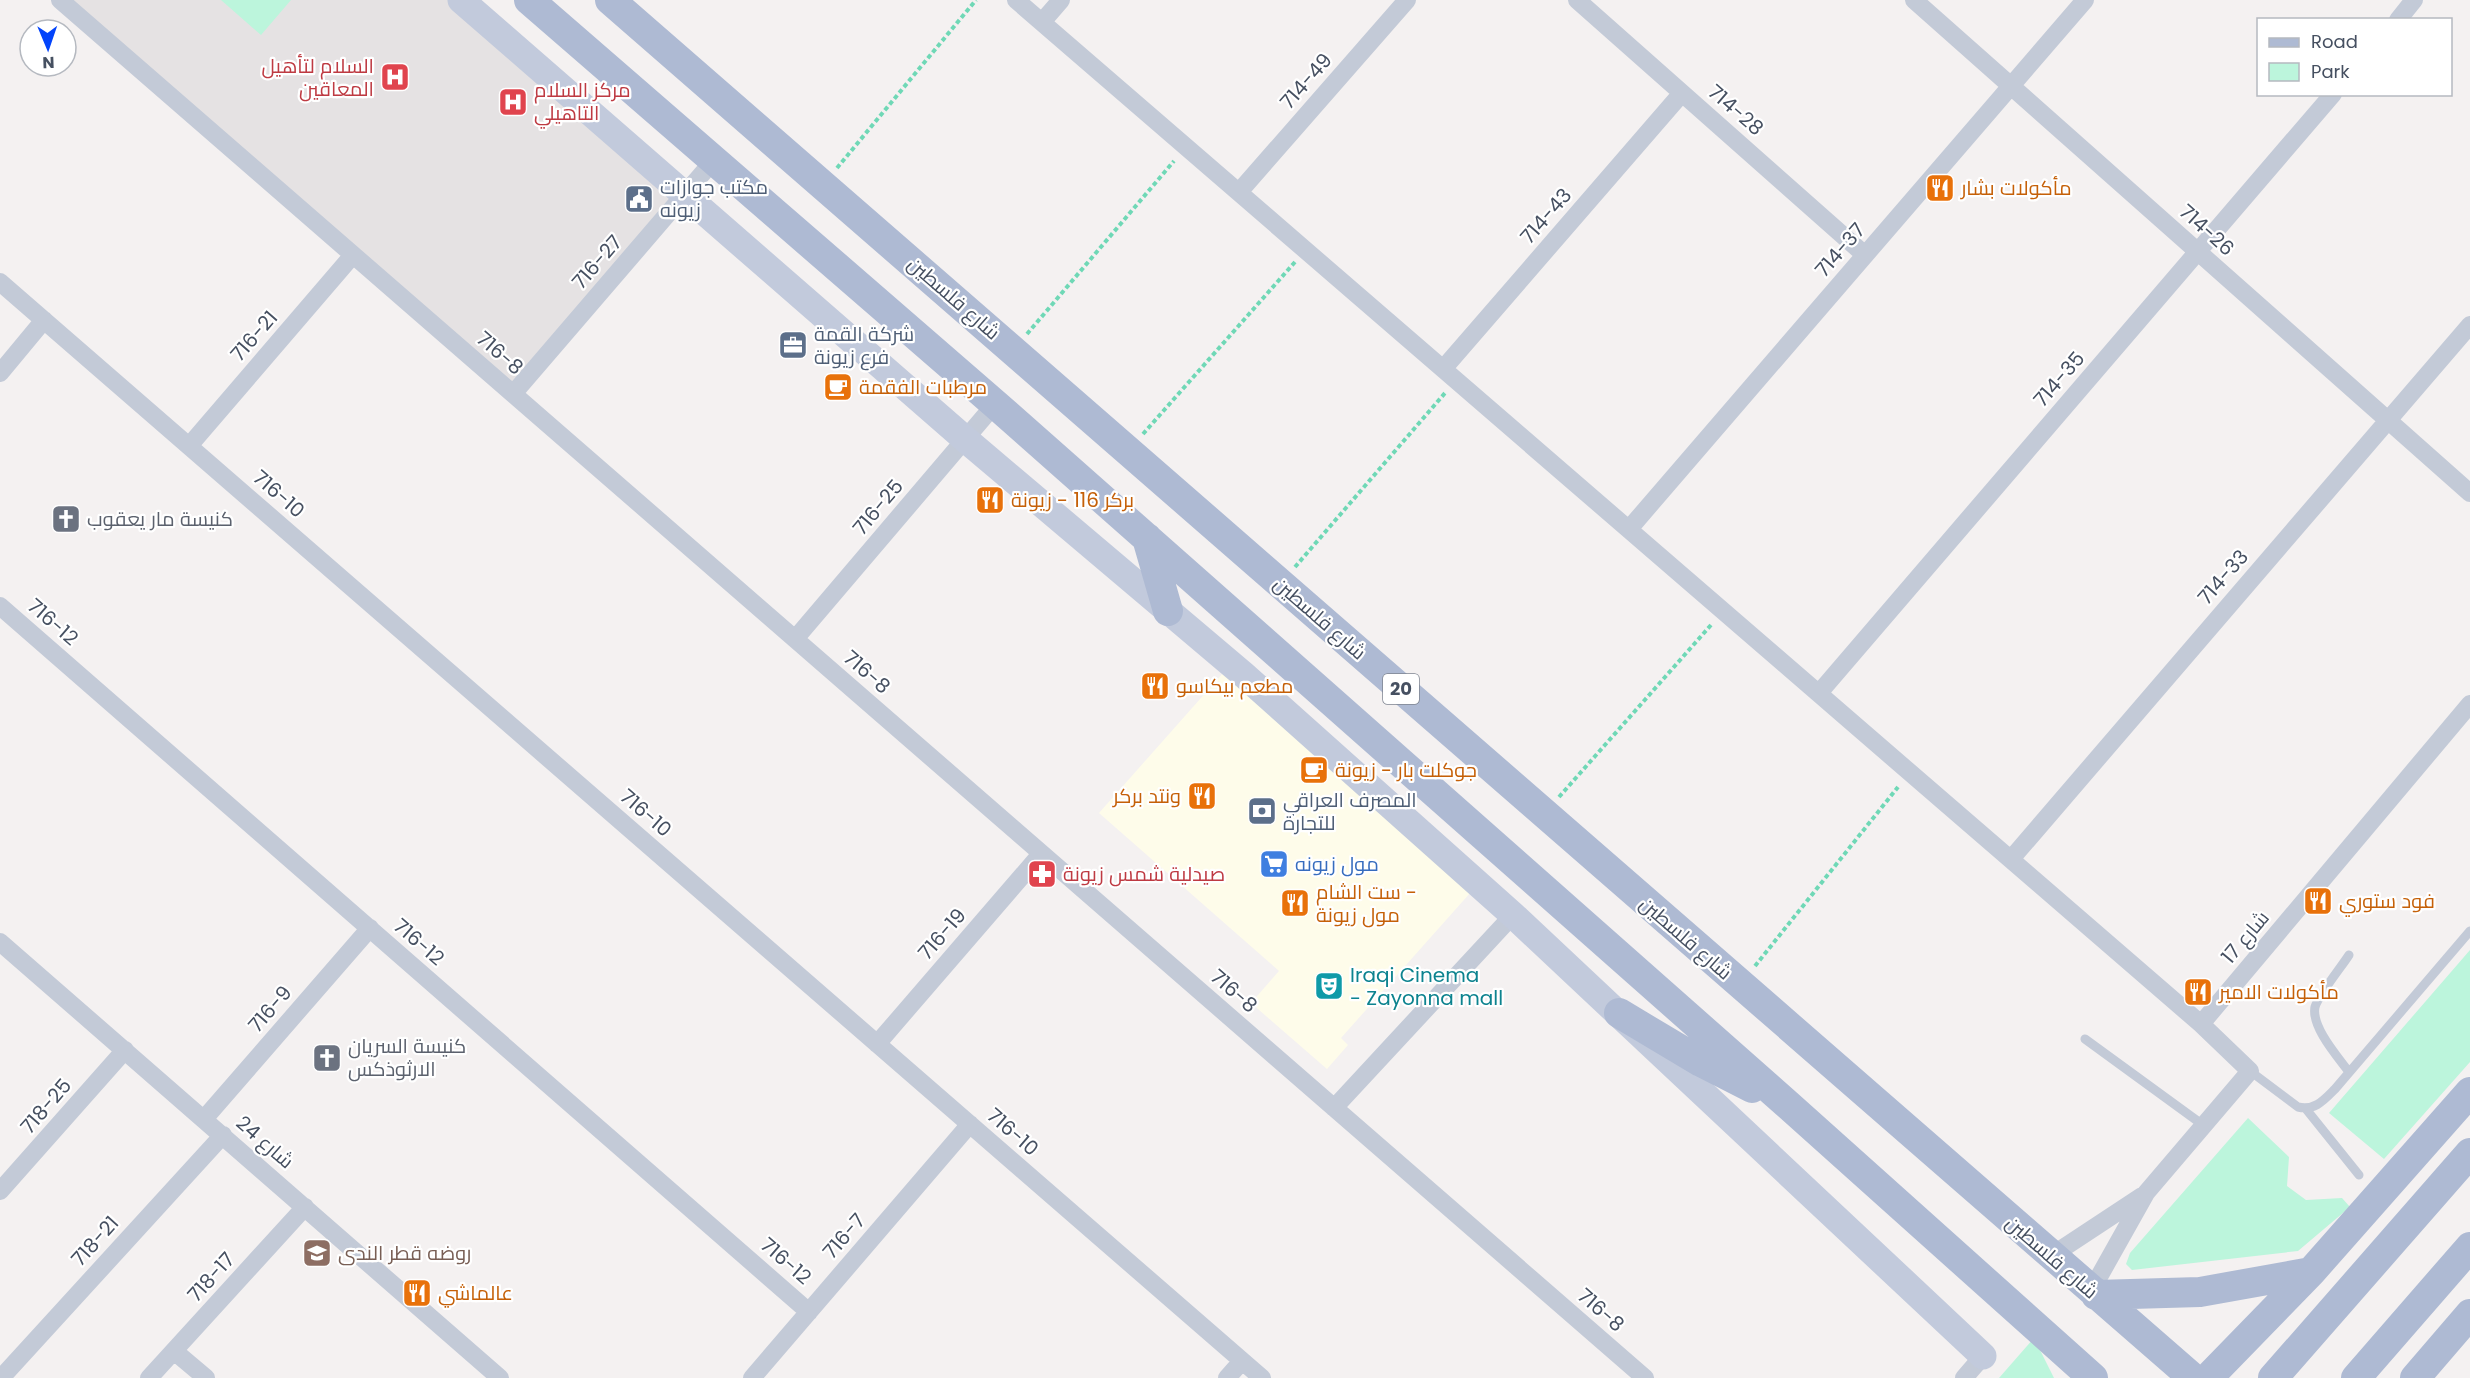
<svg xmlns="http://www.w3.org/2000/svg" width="2470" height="1378" viewBox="0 0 2470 1378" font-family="Poppins,Cairo,sans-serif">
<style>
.commercial{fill:#fefcea}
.education{fill:#e5e2e3}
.green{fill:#bcf5dc}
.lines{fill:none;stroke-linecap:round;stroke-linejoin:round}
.path{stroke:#6fd8b6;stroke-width:4;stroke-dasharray:4.5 3;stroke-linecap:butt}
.lane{stroke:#c3cad7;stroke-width:9}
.street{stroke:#c3cad7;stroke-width:18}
.secondary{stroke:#c2cadc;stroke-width:27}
.primary{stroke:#aebad3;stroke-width:30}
.labels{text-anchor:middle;stroke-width:4.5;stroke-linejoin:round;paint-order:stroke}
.shield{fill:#fff;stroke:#7e8490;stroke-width:1.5}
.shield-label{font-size:18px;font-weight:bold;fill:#465061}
.health-label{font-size:20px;fill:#be3a42;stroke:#fff;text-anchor:start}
.street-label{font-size:20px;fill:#465061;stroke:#fff}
.service-label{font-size:20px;fill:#4e5e75;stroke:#fff;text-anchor:start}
.food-label{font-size:20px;fill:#c56008;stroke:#fff;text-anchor:start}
.worship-label{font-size:20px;fill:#5b616d;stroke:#fff;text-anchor:start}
.shop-label{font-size:20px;fill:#366cbe;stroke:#fff;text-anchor:start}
.culture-label{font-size:20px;fill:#0d838f;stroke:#fff;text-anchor:start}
.education-label{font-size:20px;fill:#785e54;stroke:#fff;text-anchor:start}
</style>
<rect width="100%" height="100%" fill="#f4f1f1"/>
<path class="commercial" d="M1224,672L1471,892L1341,1038L1348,1045L1327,1069L1251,1003L1279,971L1099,813Z"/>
<path class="education" d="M60,0H461L685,193L513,394Z"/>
<path class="green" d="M221,0H291L261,35Z
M2470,950V1062L2384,1159L2329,1113Z
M2248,1118L2289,1157L2287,1186L2306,1200L2342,1198L2350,1207L2298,1251L2132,1270L2126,1264L2130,1253Z
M2034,1338L2054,1378H1999Z"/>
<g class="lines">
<path class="path" d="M837,168L976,0
M1027,334L1174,161
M1143,434L1295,262
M1295,567L1445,393
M1559,797L1711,625
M1755,966L1898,787"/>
<path class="lane" d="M2085,1039L2203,1125
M2250,1071L2298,1107C2315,1111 2324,1100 2335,1089L2470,931
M2349,1072C2338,1057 2311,1027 2315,1007C2318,996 2342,966 2349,955
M2306,1109L2359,1175"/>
<path class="street" d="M60,0L1645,1378
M1016,0L2201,1024
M1577,0L1865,255
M1914,0L2470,493
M2398,20L2414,0
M1042,22L1061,0
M1239,192L1407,0
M0,282L1262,1378
M1443,369L1682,93
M0,373L44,320
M513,394L714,160
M189,446L353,255
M1629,529L2085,0
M0,606L809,1312
M795,639L995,404
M1819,693L2333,94
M2011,859L2470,325
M0,942L500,1378
M877,1044L1041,854
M1334,1108L1513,915
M204,1119L370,928
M0,1191L125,1050
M2051,1256L2142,1196
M2091,1291L2146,1193L2250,1071L2201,1024L2470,704
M174,1351L206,1378
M1,1378L223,1135
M149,1378L305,1207
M752,1378L970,1124
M1227,1378L1242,1361
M1964,1378L1983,1356"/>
<path class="secondary" d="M461,0L965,439L1244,675L1513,915L1983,1356"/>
<path class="primary" d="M529,0L995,404L1787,1104L2093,1378
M610,0L2193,1378
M1147,538L1168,611
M1619,1013L1701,1062L1752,1088
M2096,1295L2200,1292L2311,1272
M2208,1378L2311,1272L2470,1092
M2273,1378L2470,1153
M2356,1378L2470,1247
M2415,1378L2470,1314"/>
</g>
<defs>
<g id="hospital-square" transform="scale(1.5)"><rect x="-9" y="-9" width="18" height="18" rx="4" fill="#e0444e" stroke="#fff"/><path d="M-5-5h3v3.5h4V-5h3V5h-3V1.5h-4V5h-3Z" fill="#fff"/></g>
<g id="restaurant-square" transform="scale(1.5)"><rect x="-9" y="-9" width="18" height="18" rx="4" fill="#e8710a" stroke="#fff"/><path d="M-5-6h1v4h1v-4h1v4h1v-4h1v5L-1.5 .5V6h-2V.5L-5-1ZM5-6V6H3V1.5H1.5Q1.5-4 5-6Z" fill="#fff"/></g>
<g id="civic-square" transform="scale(1.5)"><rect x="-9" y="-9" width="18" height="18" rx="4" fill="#5c6f8a" stroke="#fff"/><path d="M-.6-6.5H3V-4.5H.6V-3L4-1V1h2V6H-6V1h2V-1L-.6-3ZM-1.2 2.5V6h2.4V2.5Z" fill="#fff"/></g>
<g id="office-square" transform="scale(1.5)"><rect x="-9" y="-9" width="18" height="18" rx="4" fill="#5c6f8a" stroke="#fff"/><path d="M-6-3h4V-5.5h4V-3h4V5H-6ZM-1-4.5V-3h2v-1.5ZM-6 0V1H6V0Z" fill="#fff"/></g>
<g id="cafe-square" transform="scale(1.5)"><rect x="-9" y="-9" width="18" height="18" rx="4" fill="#e8710a" stroke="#fff"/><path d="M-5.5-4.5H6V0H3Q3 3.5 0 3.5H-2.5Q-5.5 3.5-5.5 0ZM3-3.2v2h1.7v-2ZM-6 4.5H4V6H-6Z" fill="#fff"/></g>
<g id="church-square" transform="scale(1.5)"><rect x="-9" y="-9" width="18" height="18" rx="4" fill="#6b7280" stroke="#fff"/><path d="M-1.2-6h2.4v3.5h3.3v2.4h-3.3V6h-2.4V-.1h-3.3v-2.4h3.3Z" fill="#fff"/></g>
<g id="bank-square" transform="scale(1.5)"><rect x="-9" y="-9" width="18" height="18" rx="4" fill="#5c6f8a" stroke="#fff"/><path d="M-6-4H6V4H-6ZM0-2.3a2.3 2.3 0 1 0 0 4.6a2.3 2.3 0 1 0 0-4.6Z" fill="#fff"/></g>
<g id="supermarket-square" transform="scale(1.5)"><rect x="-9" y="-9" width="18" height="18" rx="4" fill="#3f7fe0" stroke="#fff"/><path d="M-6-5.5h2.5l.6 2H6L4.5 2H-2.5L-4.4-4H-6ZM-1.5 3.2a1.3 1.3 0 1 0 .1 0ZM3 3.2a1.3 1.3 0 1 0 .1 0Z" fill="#fff"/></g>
<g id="pharmacy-square" transform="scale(1.5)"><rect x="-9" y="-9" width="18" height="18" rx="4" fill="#e0444e" stroke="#fff"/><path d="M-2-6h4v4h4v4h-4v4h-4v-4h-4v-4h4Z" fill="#fff"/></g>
<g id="theatre-square" transform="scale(1.5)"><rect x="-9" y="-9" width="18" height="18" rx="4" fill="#0f9aa8" stroke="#fff"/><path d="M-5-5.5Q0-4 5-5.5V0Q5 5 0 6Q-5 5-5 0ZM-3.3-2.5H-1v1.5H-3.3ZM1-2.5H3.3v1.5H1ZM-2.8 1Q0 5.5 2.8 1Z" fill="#fff"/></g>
<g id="school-square" transform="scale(1.5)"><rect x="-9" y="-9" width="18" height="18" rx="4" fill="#8d6e63" stroke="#fff"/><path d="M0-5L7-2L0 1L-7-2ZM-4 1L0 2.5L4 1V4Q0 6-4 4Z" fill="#fff"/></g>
</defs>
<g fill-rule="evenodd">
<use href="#hospital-square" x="395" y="77"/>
<use href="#hospital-square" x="513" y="102"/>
<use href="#restaurant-square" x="1940" y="188"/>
<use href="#civic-square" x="639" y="199"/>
<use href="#office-square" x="793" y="345"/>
<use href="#cafe-square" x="838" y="387"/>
<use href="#restaurant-square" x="990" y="500"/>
<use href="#church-square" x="66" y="519"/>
<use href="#restaurant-square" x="1155" y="686"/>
<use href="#cafe-square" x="1314" y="770"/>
<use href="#restaurant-square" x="1202" y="796"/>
<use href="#bank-square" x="1262" y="811"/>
<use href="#supermarket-square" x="1274" y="864"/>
<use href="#pharmacy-square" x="1042" y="874"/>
<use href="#restaurant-square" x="2318" y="901"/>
<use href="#restaurant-square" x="1295" y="903"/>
<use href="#theatre-square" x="1329" y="986"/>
<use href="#restaurant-square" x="2198" y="992"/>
<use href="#church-square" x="327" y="1058"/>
<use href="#school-square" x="317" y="1253"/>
<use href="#restaurant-square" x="417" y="1293"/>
</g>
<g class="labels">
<rect class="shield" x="1383" y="674" width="36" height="30" rx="4.5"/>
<g class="shield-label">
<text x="1401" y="695">20</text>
</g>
<g class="health-label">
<text x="374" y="73" text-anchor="end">السلام لتأهيل<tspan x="374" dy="23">المعاقين</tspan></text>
<text x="534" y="97">مركز السلام<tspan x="534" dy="23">التاهيلي</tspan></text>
<text x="1063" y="881">صيدلية شمس زيونة</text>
</g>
<g class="street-label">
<text transform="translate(1306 81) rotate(-49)" y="7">714-49</text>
<text transform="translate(1736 110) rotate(41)" y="7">714-28</text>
<text transform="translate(1546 216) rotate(-49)" y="7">714-43</text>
<text transform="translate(2207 230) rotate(42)" y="7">714-26</text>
<text transform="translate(1840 250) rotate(-49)" y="7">714-37</text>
<text transform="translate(597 262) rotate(-49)" y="7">716-27</text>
<text transform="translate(954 298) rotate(41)" y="7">شارع فلسطين</text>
<text transform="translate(254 336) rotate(-49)" y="7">716-21</text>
<text transform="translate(500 353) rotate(41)" y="7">716-8</text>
<text transform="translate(2059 379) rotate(-49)" y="7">714-35</text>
<text transform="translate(279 494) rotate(41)" y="7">716-10</text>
<text transform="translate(878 507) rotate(-50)" y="7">716-25</text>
<text transform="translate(2223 577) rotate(-49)" y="7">714-33</text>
<text transform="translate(1320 618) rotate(41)" y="7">شارع فلسطين</text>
<text transform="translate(53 622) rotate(41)" y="7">716-12</text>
<text transform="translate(867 672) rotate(41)" y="7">716-8</text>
<text transform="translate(646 813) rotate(41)" y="7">716-10</text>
<text transform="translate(942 934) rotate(-49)" y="7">716-19</text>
<text transform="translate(2245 937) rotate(-50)" y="7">شارع 17</text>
<text transform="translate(1686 938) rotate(41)" y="7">شارع فلسطين</text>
<text transform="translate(419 942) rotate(41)" y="7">716-12</text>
<text transform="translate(1234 991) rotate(41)" y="7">716-8</text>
<text transform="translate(270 1009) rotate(-49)" y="7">716-9</text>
<text transform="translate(46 1106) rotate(-49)" y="7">718-25</text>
<text transform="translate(1013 1132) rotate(41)" y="7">716-10</text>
<text transform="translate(265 1142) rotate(41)" y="7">شارع 24</text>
<text transform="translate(844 1236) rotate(-49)" y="7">716-7</text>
<text transform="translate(95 1241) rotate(-48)" y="7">718-21</text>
<text transform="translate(2052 1257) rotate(41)" y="7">شارع فلسطين</text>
<text transform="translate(786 1261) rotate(41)" y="7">716-12</text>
<text transform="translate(211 1277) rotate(-48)" y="7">718-17</text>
<text transform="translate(1601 1310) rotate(41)" y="7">716-8</text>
</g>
<g class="service-label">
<text x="660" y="194">مكتب جوازات<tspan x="660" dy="23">زيونه</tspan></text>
<text x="814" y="341">شركة القمة<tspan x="814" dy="23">فرع زيونة</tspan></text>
<text x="1283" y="807">المصرف العراقي<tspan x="1283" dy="23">للتجارة</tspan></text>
</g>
<g class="food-label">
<text x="1961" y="195">مأكولات بشار</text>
<text x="859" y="394">مرطبات الفقمة</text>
<text x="1011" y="507">بركر 116 - زيونة</text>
<text x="1176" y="693">مطعم بيكاسو</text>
<text x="1335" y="777">جوكلت بار - زيونة</text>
<text x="1181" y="803" text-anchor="end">ونتد بركر</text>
<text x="1316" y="899">ست الشام -<tspan x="1316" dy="23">مول زيونة</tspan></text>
<text x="2339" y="908">فود ستوري</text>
<text x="2219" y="999">مأكولات الامير</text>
<text x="438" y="1300">عالماشي</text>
</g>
<g class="worship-label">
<text x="87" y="526">كنيسة مار يعقوب</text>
<text x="348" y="1053">كنيسة السريان<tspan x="348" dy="23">الارثوذكس</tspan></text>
</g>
<g class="shop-label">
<text x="1295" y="871">مول زيونه</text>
</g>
<g class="culture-label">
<text x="1350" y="982">Iraqi Cinema<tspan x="1350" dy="23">- Zayonna mall</tspan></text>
</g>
<g class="education-label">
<text x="338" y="1260">روضه قطر الندى</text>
</g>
</g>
<rect x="2257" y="18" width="195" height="78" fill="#ffffff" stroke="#b5b9c0" stroke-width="1.5"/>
<rect x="2269" y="38" width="30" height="9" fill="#aebad3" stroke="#b5b9c0" stroke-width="1.5"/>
<text x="2311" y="48" font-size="18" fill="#465061">Road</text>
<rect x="2269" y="63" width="30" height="18" fill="#bcf5dc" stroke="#b5b9c0" stroke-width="1.5"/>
<text x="2311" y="78" font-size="18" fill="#465061">Park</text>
<g transform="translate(48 48) rotate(178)"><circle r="28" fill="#ffffff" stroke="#b5b9c0" stroke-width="1.5"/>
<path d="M0-4.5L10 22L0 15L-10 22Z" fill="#0344fb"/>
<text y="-9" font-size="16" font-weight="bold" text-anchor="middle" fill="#465061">N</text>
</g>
</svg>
